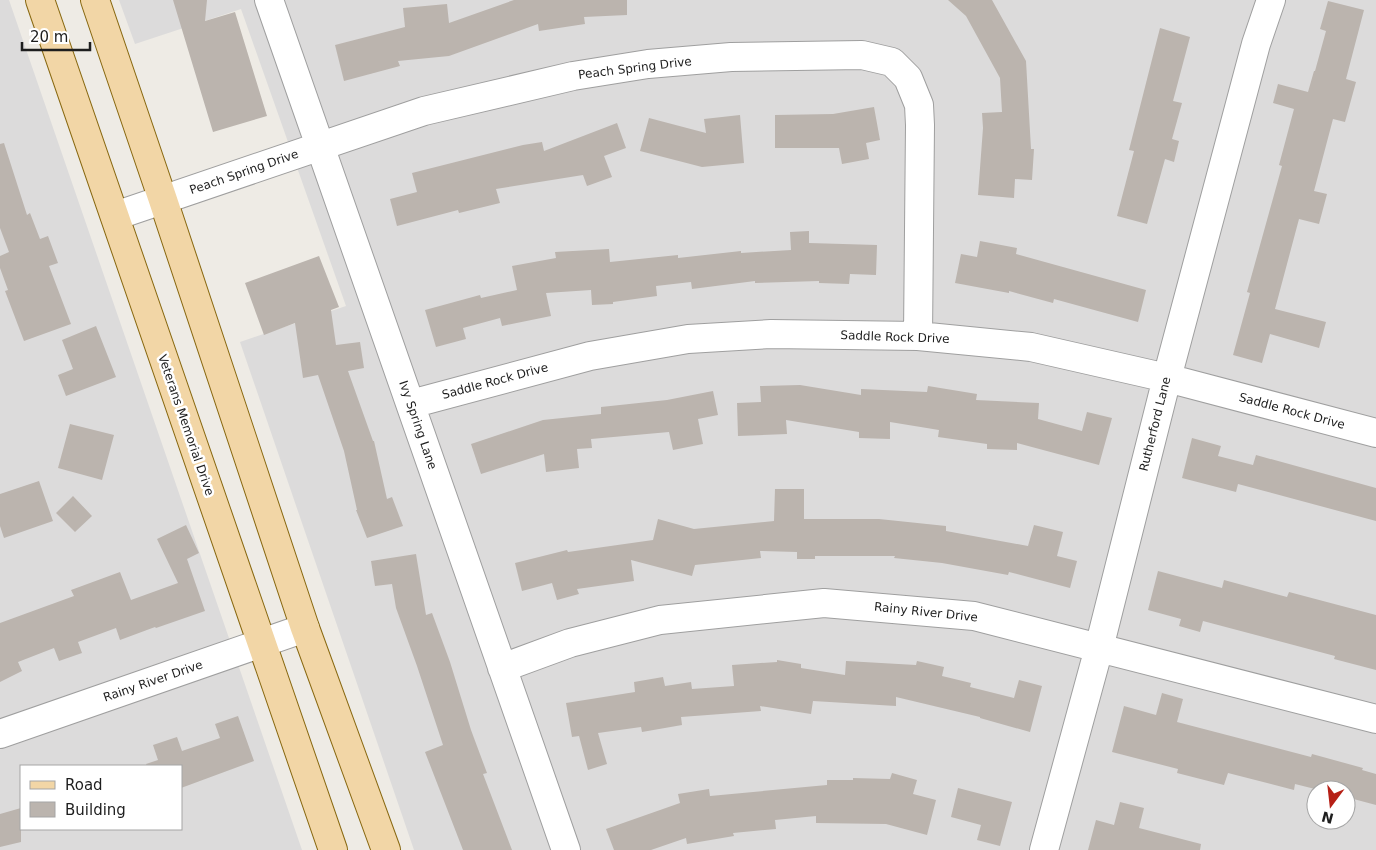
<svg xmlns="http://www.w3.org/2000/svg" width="1376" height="850" viewBox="0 0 1376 850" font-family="'DejaVu Sans',sans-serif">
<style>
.residential{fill:#dcdbdb;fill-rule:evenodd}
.building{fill:#bbb4ae}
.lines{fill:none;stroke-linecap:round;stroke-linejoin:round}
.minor-casing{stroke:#9f9f9f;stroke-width:30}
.major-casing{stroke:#886810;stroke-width:30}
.minor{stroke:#fff;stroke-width:28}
.major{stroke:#f2d6a6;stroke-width:28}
.labels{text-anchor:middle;stroke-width:5;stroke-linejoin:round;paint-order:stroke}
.street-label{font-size:12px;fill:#1e1e1e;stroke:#fff}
</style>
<rect width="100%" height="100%" fill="#eeebe5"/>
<path class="residential" d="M0,0H9L302,850H0ZM21,766H181V829H21Z
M119,0H1376V850H414L240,342L346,306L241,9L135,44ZM1316,790H1346V820H1316Z"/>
<path class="building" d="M173,0H207L205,21L235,12L267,116L213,132Z
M514,0H627V15L584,17L585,24L539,31L538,24L449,56L398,61L400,66L344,81L335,45L405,27L403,8L447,4L449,23Z
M948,0H992L1026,61L1031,149H1034L1032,180L1015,179L1014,198L978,195L983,128L982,113L1002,112L1000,78L966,16Z
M1328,1L1364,10L1346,79L1356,82L1345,122L1333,119L1314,191L1327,194L1319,224L1299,219L1275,309L1326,322L1319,348L1270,334L1262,363L1233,355L1250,293L1247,292L1282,166L1279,165L1294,109L1273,103L1278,84L1308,92L1314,71H1315L1326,31L1320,29Z
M1160,28L1190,37L1173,101L1182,103L1172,139L1179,141L1174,162L1165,159L1147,224L1117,216L1134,151L1129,150Z
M874,107L880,140L866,143L869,159L842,164L839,148H775V115L833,114Z
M740,115L744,163L702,167L640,151L649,118L706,133L704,119Z
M617,123L626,148L604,156L612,177L587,186L583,175L496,189L500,203L459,213L458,210L397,226L390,199L417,192L412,173L523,145L542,142L544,151Z
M4,143L27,215L30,213L40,239L48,236L58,263L49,266L71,324L24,341L5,291L8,290L0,268V256L9,252L0,228V144Z
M809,231V243L877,245L876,275L850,274L849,284L819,283V281L755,283V281L692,289L691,282L656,286L657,296L613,302V304L592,305L591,290L546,293L551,316L502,326L500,318L463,328L466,339L436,347L425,310L480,295L481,298L517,290L512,266L556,258L555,252L609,249L610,262L678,255V258L741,251V253L791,250L790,232Z
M980,241L1017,248L1016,254L1146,290L1138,322L1054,299L1053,303L1009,291V293L955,283L961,254L977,257Z
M319,256L339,307L331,310L336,345L360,342L364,368L348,371L373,441H374L387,499L392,497L403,526L367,538L356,510H357L344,451L318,375L303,378L295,323L264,335L245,283Z
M96,326L116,377L66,396L58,375L73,369L62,340Z
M800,385L861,395V389L927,392L928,386L977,394L976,400L1039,403L1038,419L1082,431L1087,412L1112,418L1099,465L1017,443V450L987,449V444L938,437L939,430L890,422V439L859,438V432L786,420L787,434L738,436L737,403L761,402L760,386Z
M713,391L718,415L698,419L703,444L673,450L669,432L591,439L592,448L577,449L579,468L546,472L544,454L481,474L471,444L543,420L601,414V407L667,400Z
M70,424L114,435L102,480L58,468Z
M1192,438L1221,446L1218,456L1253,465L1256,455L1376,488V521L1238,484L1236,492L1182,478Z
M39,481L53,521L4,538L0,526V494Z
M775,489H804V519H879L946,526V531L1028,546L1034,525L1063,532L1057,556L1077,561L1070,588L1009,572L1008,575L942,563L894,558L895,556H815V559H797V552L760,551L761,558L695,565L692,576L631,560L634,581L577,589L579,594L557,600L552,583L522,591L515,563L567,550L568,552L653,540L658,519L694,529L774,521Z
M73,496L92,516L75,532L56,513Z
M186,525L199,553L187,559L205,611L156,628L155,627L120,640L116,628L78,642L82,653L59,661L54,648L18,662L22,671L0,682V623L74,596L71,590L120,572L131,600L178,583L157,539Z
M416,554L426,615L432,613L450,662L471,730L487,773L483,774L512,850H463L425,752L443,745L417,666L396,608L392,584L375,586L371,561Z
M1158,571L1222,588L1224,580L1287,597L1289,592L1376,615V670L1334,659L1335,656L1203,621L1200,632L1179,626L1181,619L1148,610Z
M777,660L801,664V668L845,675L846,661L916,665L917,661L944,667L942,676L971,683L970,687L1014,698L1019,680L1042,686L1030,732L980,718V717L896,697V706L813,701L811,714L760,706L761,711L681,717L682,725L642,732L641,727L598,733L607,764L588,770L579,736L572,737L566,703L635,692L634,682L663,677L665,686L691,682L692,689L734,686L732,665L777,662Z
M1162,693L1183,699L1177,722L1311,757L1312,754L1363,768L1362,770L1376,774V805L1346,797V790H1319L1295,784L1294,790L1228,773L1224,785L1177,773L1178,769L1112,752L1124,706L1156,715Z
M238,716L254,761L181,788V766H147L146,764L158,760L153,745L177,737L182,751L220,738L215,724Z
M892,773L917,780L913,794L936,800L927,835L886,824L816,823V816L775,820L776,829L733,833L734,836L687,844L686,838L651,850H614L606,829L680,803L678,794L709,789L710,796L827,785V780H853V778L890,779Z
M958,788L1012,802L1000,846L977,840L981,825L951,817Z
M1120,802L1144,808L1139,828L1201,844L1200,850H1088L1096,820L1114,825Z
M21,808V842L0,847V814Z"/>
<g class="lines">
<g class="minor-casing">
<path id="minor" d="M269,0L566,850
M115,216L424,111L573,76L648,64L731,57L862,55L892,62L908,78L919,105L920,125L918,336
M411,404L590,356L688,339L771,334L918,336L1031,347L1167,378L1376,433
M502,668L570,643L660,620L824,603L974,616L1376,719
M0,734L305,628
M1044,850L1099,648L1167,378L1256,44L1271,0"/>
</g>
<g class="major-casing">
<path id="major" d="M40,0L333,850
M95,0L163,200L305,628L386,850"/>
</g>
<use href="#minor" class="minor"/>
<use href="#major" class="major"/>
</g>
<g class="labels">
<g class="street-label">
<text transform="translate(635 68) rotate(-7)" y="4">Peach Spring Drive</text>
<text transform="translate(244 172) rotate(-19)" y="4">Peach Spring Drive</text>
<text transform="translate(895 337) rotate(2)" y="4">Saddle Rock Drive</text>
<text transform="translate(495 381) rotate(-15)" y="4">Saddle Rock Drive</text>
<text transform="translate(1292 411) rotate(15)" y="4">Saddle Rock Drive</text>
<text transform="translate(1155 424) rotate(-76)" y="4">Rutherford Lane</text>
<text transform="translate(186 425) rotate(71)" y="4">Veterans Memorial Drive</text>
<text transform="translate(418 425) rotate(71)" y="4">Ivy Spring Lane</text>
<text transform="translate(926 612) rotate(6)" y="4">Rainy River Drive</text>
<text transform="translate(153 681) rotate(-19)" y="4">Rainy River Drive</text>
</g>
</g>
<rect x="20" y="765" width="162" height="65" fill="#ffffff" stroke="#a5a5a5"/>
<rect x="30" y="781" width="25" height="8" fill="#f2d6a6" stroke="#a5a5a5"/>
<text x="65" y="790" font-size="15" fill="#1e1e1e">Road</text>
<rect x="30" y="802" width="25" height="15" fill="#bbb4ae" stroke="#a5a5a5"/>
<text x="65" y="815" font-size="15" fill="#1e1e1e">Building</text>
<g transform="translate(1331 805) rotate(195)"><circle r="24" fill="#ffffff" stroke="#a5a5a5"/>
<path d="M0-4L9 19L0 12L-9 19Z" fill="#b62016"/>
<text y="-8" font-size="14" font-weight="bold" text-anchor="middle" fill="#1e1e1e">N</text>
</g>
<path d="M22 42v8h68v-8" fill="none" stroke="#1e1e1e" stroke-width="2.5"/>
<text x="30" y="42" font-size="15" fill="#1e1e1e" stroke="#ffffff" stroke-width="4" paint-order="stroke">20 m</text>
</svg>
